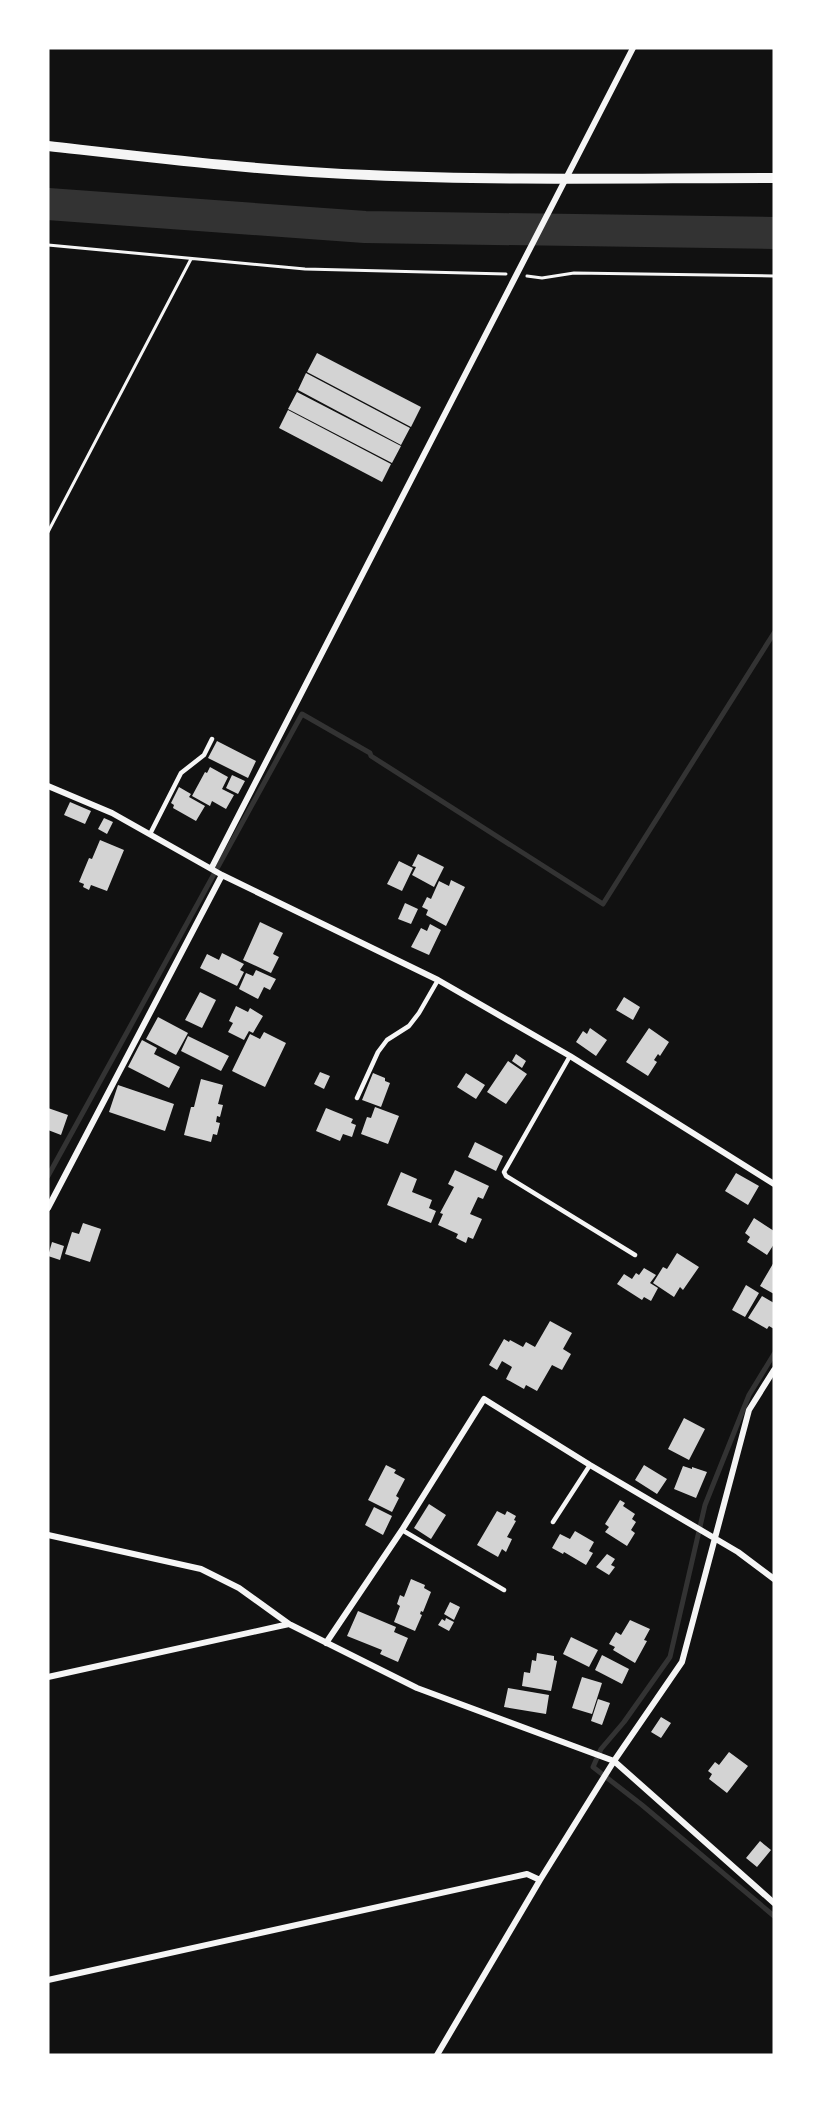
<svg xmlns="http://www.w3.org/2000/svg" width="822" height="2103" viewBox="0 0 822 2103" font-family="Overpass,sans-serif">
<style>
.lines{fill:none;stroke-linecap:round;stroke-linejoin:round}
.stream{stroke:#333;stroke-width:5}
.river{stroke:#333;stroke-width:32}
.building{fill:#d3d3d3}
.path{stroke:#f5f5f5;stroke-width:3}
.service{stroke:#f5f5f5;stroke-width:4.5}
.minor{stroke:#f5f5f5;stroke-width:6}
.tertiary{stroke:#f5f5f5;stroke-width:10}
</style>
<rect width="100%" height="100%" fill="#111"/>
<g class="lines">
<path class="stream" d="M48,1176L302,714L370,753L371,756L603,904L774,633
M774,1354L749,1395L705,1505L670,1657L624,1722L601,1749L593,1767L642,1805L774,1916"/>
<path class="river" d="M48,204L365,227L774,233"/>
</g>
<path class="building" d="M317,353L421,407L411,427L307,372Z
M306,373L410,428L401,445L298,390Z
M297,392L401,446L392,463L288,409Z
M288,410L391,464L382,482L279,428Z
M217,741L256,761L248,778L208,758Z
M210,767L228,777L222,789L234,795L226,809L212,801L210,806L192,796L205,772L207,773Z
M232,775L245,781L238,794L226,788Z
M179,787L191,794L189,797L205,806L196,821L173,808L174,805L171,803Z
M70,802L91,811L85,824L64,815Z
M104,818L113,822L107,834L98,829Z
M100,840L124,850L107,891L91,885L89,890L83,887L84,884L79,882L89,858L92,859Z
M418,854L444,867L434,887L412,875L416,867L412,866Z
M399,861L413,868L402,891L387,884Z
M451,880L465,887L446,926L426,915L428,910L422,907L427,897L431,899L439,881L449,886Z
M405,903L418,909L411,924L398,919Z
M260,922L283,933L273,954L279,957L271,973L243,960Z
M430,924L441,930L429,955L411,947L421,928L427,931Z
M222,953L244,964L240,970L244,972L237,986L200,968L207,954L219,960Z
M256,970L276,979L270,990L264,987L258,999L239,989L246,973L253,976Z
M200,992L216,1000L202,1028L185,1020Z
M624,997L640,1007L633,1020L616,1010Z
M236,1006L248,1012L250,1008L263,1016L253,1033L249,1031L244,1040L228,1032L233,1023L229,1021Z
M158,1017L188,1033L176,1055L146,1039Z
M590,1028L607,1040L596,1056L576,1042L583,1031L587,1034Z
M649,1028L669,1042L660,1056L658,1054L654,1060L657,1062L648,1076L626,1062Z
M264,1032L286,1043L265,1087L232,1071L250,1034L260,1039Z
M188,1036L229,1056L221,1071L181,1051Z
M142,1040L157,1048L154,1054L180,1067L169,1088L128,1067Z
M516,1054L526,1061L522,1068L512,1061Z
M508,1061L527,1074L506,1104L487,1092Z
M320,1072L330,1076L324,1089L314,1084Z
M373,1073L385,1078V1081L390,1083L381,1107L362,1100Z
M466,1073L485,1085L476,1099L457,1087Z
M201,1079L223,1085L218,1104L223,1105L220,1117L217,1116L216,1122L220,1123L217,1135L213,1134L211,1142L184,1135L191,1107H194Z
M118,1085L174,1104L165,1131L109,1112Z
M375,1107L399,1116L388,1144L361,1134L367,1117L371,1118Z
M48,1108L68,1115L61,1135L48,1130Z
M326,1108L353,1119L351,1123L356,1125L352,1137L343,1134L340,1141L316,1131Z
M475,1142L503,1156L496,1171L468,1157Z
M455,1170L489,1186L483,1199L478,1197L470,1214L482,1219L473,1239L468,1237L466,1243L456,1238L458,1234L438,1225L443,1214L440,1213L454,1187L448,1184Z
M401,1172L417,1179L412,1192L432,1200L429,1208L436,1211L431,1223L387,1205Z
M736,1173L759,1186L748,1205L725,1191Z
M754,1218L774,1231V1244L767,1255L747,1242L750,1237L745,1233Z
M83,1223L101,1229L90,1262L65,1254L72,1232L79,1234Z
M52,1242L64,1246L60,1260L48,1256Z
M677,1253L699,1267L683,1290L680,1287L674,1297L653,1283L663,1267L667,1269Z
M774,1262V1294L760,1286Z
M644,1268L656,1275L650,1283L658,1288L651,1301L644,1297L642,1300L617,1284L624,1274L632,1279L636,1273L639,1275Z
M746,1285L759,1293L745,1317L732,1310Z
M762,1296L774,1303V1329L769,1326L767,1329L748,1318Z
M550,1321L572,1333L563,1349L571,1354L562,1370L552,1365L537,1391L526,1385L524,1389L506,1379L512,1367L502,1361L497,1370L489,1365L504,1339L509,1342L510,1340L523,1347L526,1342L535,1347Z
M684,1418L705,1429L689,1460L668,1449Z
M386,1465L396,1470L394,1473L405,1479L396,1496L399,1498L392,1512L368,1500Z
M644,1465L667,1479L657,1494L635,1480Z
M683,1466L692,1469V1467L707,1472L696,1498L674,1489Z
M620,1500L625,1503L623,1506L635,1514L632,1519L636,1522L631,1530L635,1533L627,1546L605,1532L609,1527L605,1524Z
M429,1504L446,1515L431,1539L414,1528Z
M374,1507L392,1516L383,1535L365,1525Z
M497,1511L505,1515L507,1511L516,1516L514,1520L516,1521L507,1537L512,1539L506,1552L502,1549L498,1557L477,1545Z
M575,1531L594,1542L589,1551L593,1553L586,1565L564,1552L563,1554L552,1548L560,1534L570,1539Z
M607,1554L615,1559L611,1565L615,1567L609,1575L596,1567Z
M411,1579L425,1585L424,1588L431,1592L423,1612L421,1611L420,1614L422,1615L415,1631L394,1622L400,1606L397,1604L400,1595L404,1597Z
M450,1602L460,1607L454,1620L444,1614Z
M358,1611L396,1627L394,1632L408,1638L398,1662L380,1654L382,1650L347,1636Z
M446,1618L454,1622L449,1631L438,1625L442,1619L445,1621Z
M630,1620L650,1629L644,1640L647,1641L635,1663L613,1650L615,1647L609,1644L616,1632L621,1635Z
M571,1637L598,1650L589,1667L563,1654Z
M537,1653L554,1656V1660L557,1661L551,1691L522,1686L524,1672L530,1673L532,1660L536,1661Z
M602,1655L629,1669L622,1684L595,1670Z
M582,1677L602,1683L592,1714L572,1708Z
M508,1688L549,1695L546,1714L504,1707Z
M598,1699L610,1703L602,1725L591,1721Z
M661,1717L671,1723L661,1738L651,1732Z
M729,1752L748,1766L727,1793L709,1779L712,1774L708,1771L715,1762L719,1765Z
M760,1841L771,1850L757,1867L746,1858Z"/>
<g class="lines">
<path class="path" d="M48,245L305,269L506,274
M527,276L542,278L574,273L774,276
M48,532L191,259"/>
<path class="service" d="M150,834L181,773L204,755L212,739
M570,1056L504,1172L506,1176L635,1255
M357,1098L378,1052L387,1040L409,1026L419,1013L438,980
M553,1522L590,1465
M402,1530L504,1590"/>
<path class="minor" d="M48,786L112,813L222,875L438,980L570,1056L774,1184
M212,867L633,48
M48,1208L222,875
M48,1535L201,1569L239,1588L289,1624L417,1688L614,1761L774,1903
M326,1643L402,1530L484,1399L590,1465L738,1552L774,1579
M48,1677L289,1624
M48,1980L527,1874L540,1880
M437,2055L540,1880L614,1761L682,1662L749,1410L774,1370"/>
<path class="tertiary" d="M48,146C155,158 262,171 369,175C504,181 639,178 774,178"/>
</g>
<rect width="822" height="2103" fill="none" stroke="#ffffff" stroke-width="99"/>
</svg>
